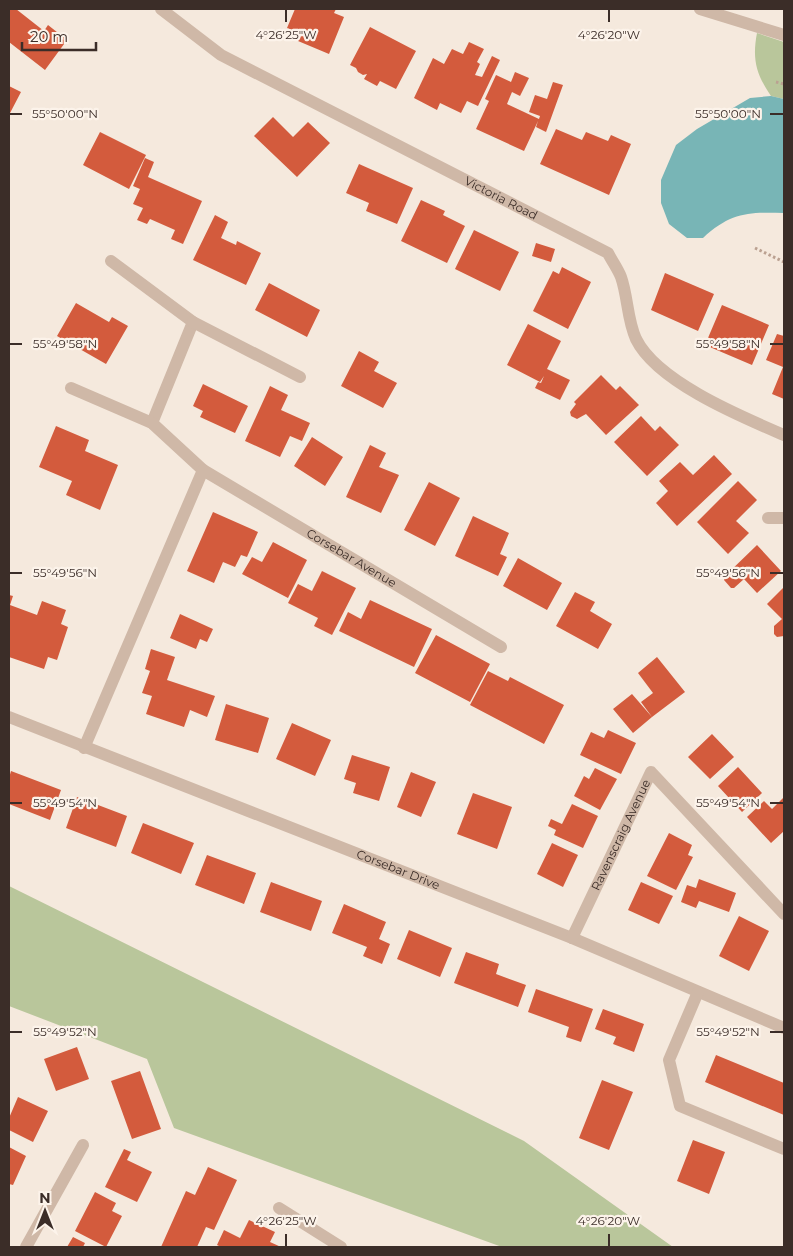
<svg xmlns="http://www.w3.org/2000/svg" width="793" height="1256" viewBox="0 0 793 1256" font-family="Montserrat,sans-serif">
<style>
.green{fill:#b9c69b}
.water{fill:#78b5b6}
.building{fill:#d35b3d}
.lines{fill:none;stroke-linecap:round;stroke-linejoin:round}
.path{stroke:#bba191;stroke-width:3;stroke-dasharray:2.5 2.5;stroke-linecap:butt}
.lane{stroke:#cfb8a7;stroke-width:12}
.street{stroke:#cfb8a7;stroke-width:12}
.ticks{fill:none;stroke:#3b2d28;stroke-width:2}
.labels{text-anchor:middle;stroke-width:4.5;stroke-linejoin:round;paint-order:stroke}
.street-label{font-size:12px;fill:#3b2d28;stroke:#fcf3ea}
.ticks-label{font-size:12px;text-anchor:middle;fill:#3b2d28;stroke:#fcf3ea;stroke-width:4.5;stroke-linejoin:round;paint-order:stroke}
</style>
<rect width="100%" height="100%" fill="#f5e9dd"/>
<path class="green" d="M757,33L784,42V99L771,96C756,74 752,59 757,33Z
M9,886L524,1141L673,1247H502L174,1128L147,1059L9,1006Z"/>
<path class="water" d="M771,96L784,99V213C749,212 731,212 703,238H687L669,224L661,203V180L676,145L697,129L750,98Z"/>
<path class="building" d="M9,9H16L44,31L48,25L67,40L45,70L9,42Z
M295,9H336L334,13L344,17L329,54L298,41L302,34L287,28Z
M370,27L416,51L396,89L380,81L377,86L364,79L367,74L363,75L358,72L356,68L350,65Z
M469,42L484,49L477,62L480,64L475,75L482,77L492,56L500,60L478,106L467,101L461,113L440,103L437,110L414,98L433,58L444,64L452,49L463,54Z
M515,72L529,78L520,96L512,92L507,104L539,119L540,116L529,112L535,95L547,99L553,82L563,85L546,132L536,127L538,121L524,151L476,129L489,101L485,99L496,75L511,82Z
M9,86L21,92L9,115Z
M273,117L293,137L308,122L330,143L297,177L254,136Z
M556,129L582,140L586,132L608,141L611,135L631,144L609,195L540,164Z
M100,132L146,155L129,189L83,165Z
M145,158L154,162L148,177L202,201L183,244L171,239L175,230L150,219L147,224L137,220L143,208L133,204L140,189L133,186Z
M359,164L413,188L397,224L366,211L369,203L346,193Z
M421,200L445,211L443,215L465,226L447,263L401,241Z
M215,215L228,222L221,238L236,245L237,241L261,253L246,285L193,260Z
M474,230L519,252L500,291L455,269Z
M536,243L555,249L551,262L532,256Z
M562,267L591,282L568,329L533,311L553,271L559,274Z
M665,273L714,294L698,331L651,310Z
M269,283L320,310L307,337L255,310Z
M76,303L109,322L112,317L128,326L106,364L57,336Z
M722,305L769,325L752,365L705,345Z
M528,324L561,341L547,369L570,380L560,400L535,388L538,382L544,384L541,383L544,376L540,382L507,365Z
M777,334L784,336V399L772,394L783,367L766,360Z
M359,351L379,362L374,371L397,383L383,408L341,386Z
M601,375L616,390L620,386L639,405L606,435L586,414L577,419L571,416L570,412L576,404L574,402Z
M203,384L248,406L235,433L200,417L203,411L193,406Z
M270,386L288,395L281,410L310,423L302,441L290,436L280,457L245,441Z
M641,416L655,431L660,426L679,445L647,476L614,442Z
M56,426L89,440L85,451L118,465L100,510L66,495L72,481L39,467Z
M312,437L343,457L325,486L294,466Z
M370,445L386,453L379,467L399,475L381,513L346,497Z
M714,455L732,474L677,526L656,503L668,491L659,481L680,462L693,475Z
M738,481L757,500L736,521L749,533L728,554L697,522Z
M429,482L460,498L435,546L404,530Z
M213,512L258,532L247,557L241,555L235,567L223,562L214,583L187,571Z
M473,516L509,533L500,554L507,557L498,576L455,556Z
M273,542L307,560L288,598L242,574L252,557L262,562Z
M757,545L781,571L757,593L744,579L734,588H731L724,580V577Z
M518,558L562,583L547,610L503,586Z
M322,571L356,588L332,635L314,626L318,618L288,603L298,584L312,591Z
M784,587V636L777,637L774,634V626L782,619L767,604Z
M575,592L595,602L590,611L612,624L598,649L556,626Z
M9,595L13,596L10,605L37,615L42,601L66,610L61,624L68,627L57,660L48,657L44,669L9,657Z
M370,600L432,629L414,667L339,631L348,612L361,619Z
M180,614L213,629L207,642L200,639L196,649L170,638Z
M436,635L490,664L470,702L415,673Z
M151,649L175,657L167,680L215,696L207,717L190,710L184,727L146,714L152,696L142,693L150,671L145,669Z
M657,657L685,692L652,717L641,702L653,693L638,673Z
M488,671L508,681L510,677L564,705L544,744L470,705Z
M632,694L652,717L633,733L613,709Z
M226,704L269,718L258,753L215,740Z
M292,723L331,740L315,776L276,759Z
M608,730L636,743L621,774L580,755L591,732L604,738Z
M712,734L734,757L710,779L688,757Z
M352,755L390,767L379,801L353,793L356,783L344,779Z
M738,767L762,793L742,812L718,786Z
M595,768L617,779L600,810L574,796L584,776L589,779Z
M11,771L61,790L50,820L9,804V778Z
M411,772L436,782L421,817L397,807Z
M473,793L512,807L497,849L457,834Z
M77,797L127,816L116,847L66,828Z
M784,797V831L771,843L747,817L764,801L772,809Z
M572,804L598,816L583,848L554,835L556,830L548,826L551,819L562,824Z
M143,823L194,843L181,874L131,853Z
M669,833L692,845L688,855L693,857L676,890L647,876Z
M552,843L578,855L563,887L537,874Z
M207,855L256,873L244,904L195,885Z
M699,879L736,893L729,912L699,901L696,908L681,902L687,885L696,888Z
M271,882L322,901L311,931L260,912Z
M641,882L673,896L659,924L628,910Z
M344,904L386,922L379,939L390,944L382,964L363,956L367,947L332,933Z
M739,916L769,931L749,971L719,956Z
M409,930L452,948L440,977L397,959Z
M466,952L499,964L496,974L526,985L518,1007L454,983Z
M536,989L593,1009L581,1042L566,1037L569,1027L528,1012Z
M603,1009L644,1024L634,1052L613,1044L616,1037L595,1029Z
M77,1047L89,1079L56,1091L44,1059Z
M716,1055L784,1083V1115L705,1082Z
M140,1071L161,1129L132,1139L111,1081Z
M602,1080L633,1092L609,1150L579,1138Z
M18,1097L48,1111L33,1142L9,1130V1118Z
M693,1140L725,1152L709,1194L677,1181Z
M9,1147L26,1156L13,1185L9,1184Z
M124,1149L131,1152L127,1160L152,1172L137,1202L105,1187Z
M208,1167L237,1180L214,1230L206,1227L197,1247H161L186,1191L195,1195Z
M95,1192L116,1203L112,1211L122,1216L106,1247L75,1231Z
M249,1220L275,1232L270,1242L281,1247H221L217,1245L224,1230L240,1238Z
M73,1237L85,1243L83,1247H67Z"/>
<g class="lines">
<path class="path" d="M776,82L784,84
M755,248L784,262"/>
<path class="lane" d="M700,9L784,35
M768,518H784"/>
<g class="street">
<path id="s1" d="M161,9L221,55L608,253C612,261 618,269 621,277C628,297 627,319 636,339C657,382 742,417 784,435"/>
<path d="M111,261L193,322L152,423"/>
<path d="M193,322L300,377"/>
<path d="M71,388L152,423L203,470"/>
<path id="s2" d="M9,717L572,938L784,1028"/>
<path id="s3" d="M84,748L203,470L501,647"/>
<path id="s4" d="M572,938L651,772L784,914"/>
<path d="M698,992L669,1060L680,1106L784,1149"/>
<path d="M279,1208L341,1247"/>
<path d="M26,1247L83,1145"/>
</g>
</g>
<path class="ticks" d="M286,10V22M609,10V22M10,114H22M770,114H783M10,344H22M770,344H783M10,573H22M770,573H783M10,803H22M770,803H783M10,1032H22M770,1032H783M286,1234V1246M609,1234V1246"/>
<g class="labels">
<g class="street-label">
<text dy="4" stroke="none"><textPath href="#s1" startOffset="390">Victoria Road</textPath></text>
<text dy="4" stroke="none"><textPath href="#s3" startOffset="475">Corsebar Avenue</textPath></text>
<text dy="4" stroke="none"><textPath href="#s4" startOffset="114">Ravenscraig Avenue</textPath></text>
<text dy="4" stroke="none"><textPath href="#s2" startOffset="418">Corsebar Drive</textPath></text>
</g>
</g>
<g class="ticks-label">
<text x="286" y="39">4°26'25"W</text>
<text x="609" y="39">4°26'20"W</text>
<text x="65" y="118">55°50'00"N</text>
<text x="728" y="118">55°50'00"N</text>
<text x="65" y="348">55°49'58"N</text>
<text x="728" y="348">55°49'58"N</text>
<text x="65" y="577">55°49'56"N</text>
<text x="728" y="577">55°49'56"N</text>
<text x="65" y="807">55°49'54"N</text>
<text x="728" y="807">55°49'54"N</text>
<text x="65" y="1036">55°49'52"N</text>
<text x="728" y="1036">55°49'52"N</text>
<text x="286" y="1225">4°26'25"W</text>
<text x="609" y="1225">4°26'20"W</text>
</g>
<rect width="793" height="1256" fill="none" stroke="#3b2d28" stroke-width="20"/>
<g transform="translate(45 1211)" stroke="#fcf3ea" stroke-width="4" paint-order="stroke">
<path d="M0-4L9 19L0 12L-9 19Z" fill="#3b2d28"/>
<text y="-8" font-size="14" font-weight="bold" text-anchor="middle" fill="#3b2d28">N</text>
</g>
<path d="M22 42v8h74v-8" fill="none" stroke="#3b2d28" stroke-width="2.5"/>
<text x="30" y="42" font-size="15" fill="#3b2d28" stroke="#fcf3ea" stroke-width="4" paint-order="stroke">20 m</text>
</svg>
